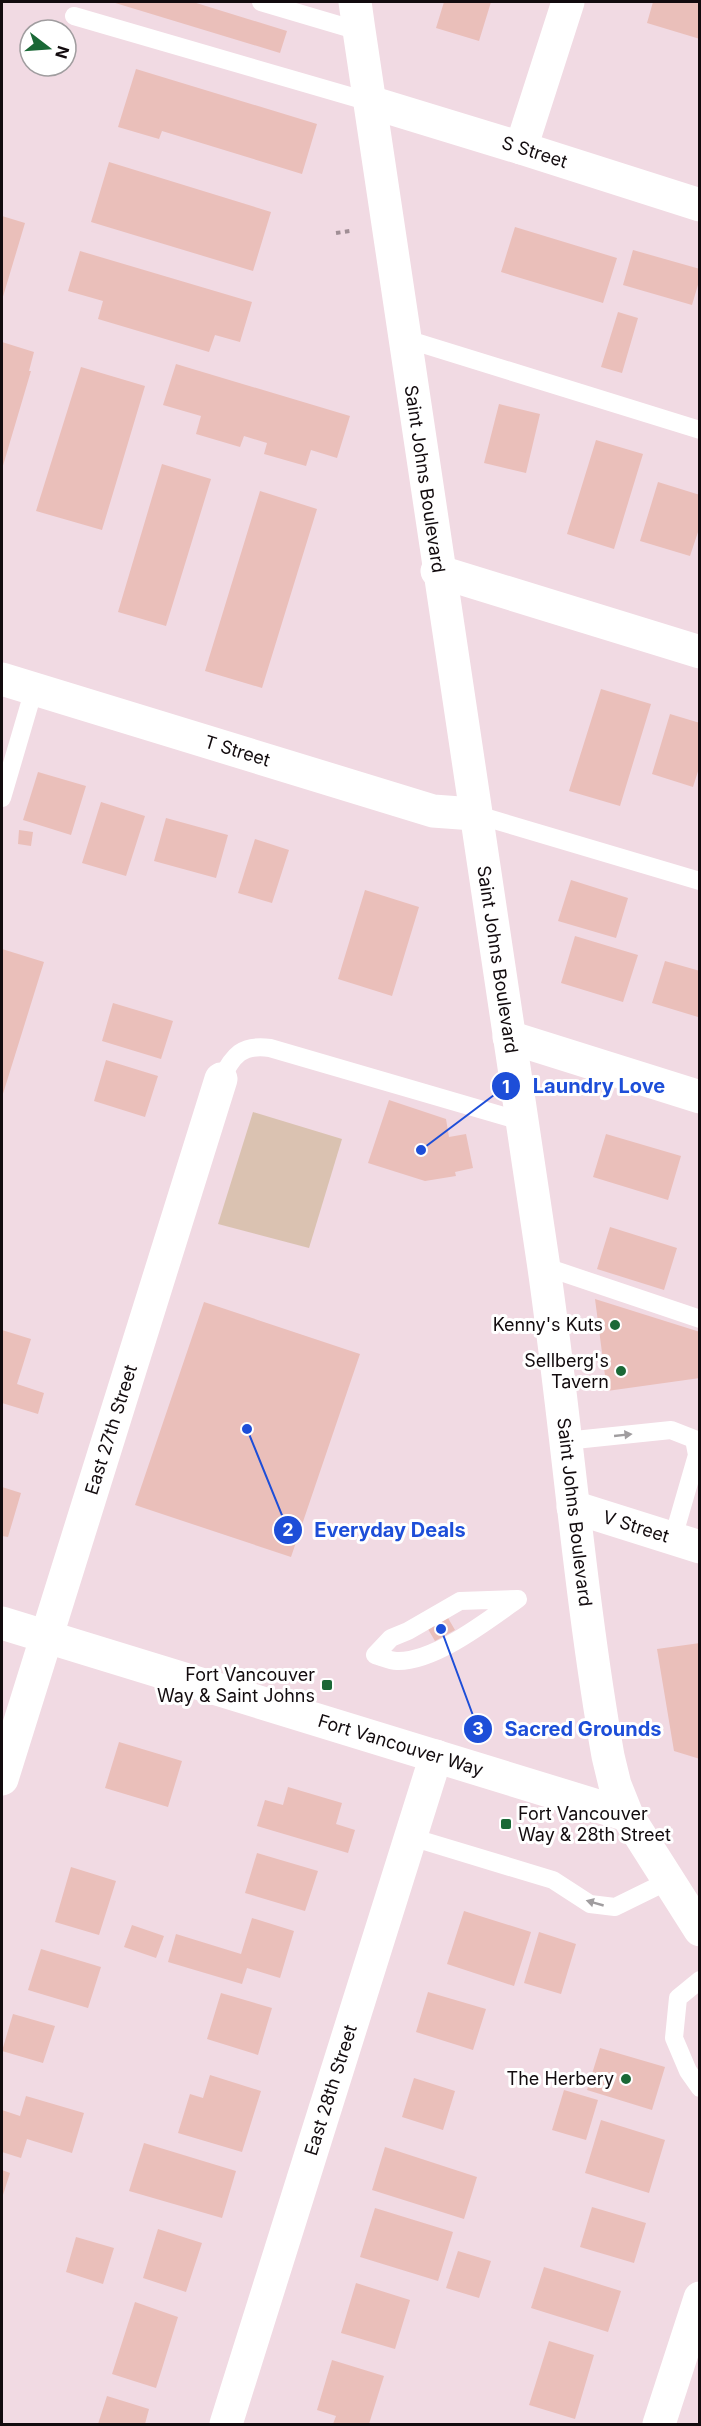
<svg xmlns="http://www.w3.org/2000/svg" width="701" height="2426" viewBox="0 0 701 2426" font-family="Inter,sans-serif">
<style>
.green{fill:#dac2b1}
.building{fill:#eabfba}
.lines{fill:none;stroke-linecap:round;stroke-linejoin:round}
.path{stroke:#a08e95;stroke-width:4;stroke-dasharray:4.5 4.5;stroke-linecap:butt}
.service{stroke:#fff;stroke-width:18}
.minor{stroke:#fff;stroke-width:33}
.tertiary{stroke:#fff;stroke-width:33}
.oneway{fill:#a09d9f}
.poi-dot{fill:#1a6836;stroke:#fff;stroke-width:2}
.labels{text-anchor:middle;stroke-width:6;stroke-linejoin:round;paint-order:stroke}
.street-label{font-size:18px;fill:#120b0e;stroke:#fff}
.poi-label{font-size:18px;fill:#120b0e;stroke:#fff;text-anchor:end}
.leader{fill:none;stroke:#1d4ed8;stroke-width:2}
.callout-dot{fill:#1d4ed8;stroke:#fff;stroke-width:2}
.mark-label{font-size:18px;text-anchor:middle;font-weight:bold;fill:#fff}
.callout-label{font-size:20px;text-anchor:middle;font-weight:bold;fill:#1d4ed8;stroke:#fff;stroke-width:6;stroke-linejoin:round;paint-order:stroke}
</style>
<rect width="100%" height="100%" fill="#f1dae3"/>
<path class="green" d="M253,1112L342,1139L309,1248L218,1224Z"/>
<path class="building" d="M112,2H193L287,31L280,53Z
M444,2H491L479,41L436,28Z
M653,2H700V39L647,23Z
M136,69L317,124L302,174L162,131L159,139L118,127Z
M109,162L271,212L253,271L91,222Z
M2,216L25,223L2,300Z
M515,227L617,258L603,303L501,272Z
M633,250L700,269V278L692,305L623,285Z
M80,251L252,302L240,342L215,335L209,352L98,319L103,301L68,291Z
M618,312L638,318L622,373L601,367Z
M2,342L34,352L29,371H31L2,469Z
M176,364L350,416L337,458L311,450L306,466L264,454L267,443L244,436L240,447L196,434L201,416L163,405Z
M81,367L145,386L102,530L36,511Z
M499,404L540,414L526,473L484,463Z
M596,440L643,454L614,549L567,534Z
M162,464L211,479L166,626L118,612Z
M658,482L700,495V526L690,556L640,541Z
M260,491L317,509L262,688L205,671Z
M601,689L651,704L620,806L569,791Z
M670,714L700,723V765L693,787L652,774Z
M38,772L86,786L71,835L23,820Z
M101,802L145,816L126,876L82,863Z
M166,818L228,835L216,878L154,861Z
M19,830L33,832L31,846L18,844Z
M255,839L289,850L272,903L238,893Z
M571,880L628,898L616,938L558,921Z
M365,890L419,907L392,996L338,979Z
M575,936L638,955L623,1002L561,983Z
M2,949L44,962L2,1097Z
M665,961L700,971L698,1017L652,1003Z
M113,1003L173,1021L161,1059L102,1041Z
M106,1060L158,1076L145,1117L94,1101Z
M389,1100L446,1119L449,1137L466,1134L473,1168L455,1172L456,1176L425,1181L368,1163Z
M606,1134L681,1156L668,1200L593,1177Z
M610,1227L677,1248L664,1290L597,1269Z
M595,1299L700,1332V1378L607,1391Z
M204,1302L360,1354L291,1557L135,1505Z
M2,1330L31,1339L17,1384L44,1393L38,1414L2,1403Z
M2,1487L21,1493L8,1537L2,1536Z
M448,1618L455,1630L435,1641L428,1629Z
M700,1643V1759L674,1751L657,1649Z
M119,1742L182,1761L168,1807L105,1788Z
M288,1787L342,1803L336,1824L355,1830L348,1853L257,1826L265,1800L283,1805Z
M257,1853L318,1871L305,1911L245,1893Z
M71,1867L116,1881L99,1935L55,1922Z
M464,1911L531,1932L514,1986L447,1964Z
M252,1918L294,1931L280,1978L247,1968L242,1984L168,1962L176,1934L241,1954Z
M132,1925L164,1936L156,1958L124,1947Z
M539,1932L576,1944L561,1994L524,1983Z
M41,1949L101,1967L88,2008L28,1990Z
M428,1992L486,2009L473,2050L416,2032Z
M221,1993L272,2008L258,2055L207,2039Z
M13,2014L55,2026L43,2063L2,2051Z
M600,2048L665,2067L652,2110L587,2090Z
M210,2075L261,2091L242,2152L178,2133L190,2094L203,2098Z
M414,2078L455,2091L443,2130L402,2117Z
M564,2090L598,2100L586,2140L552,2130Z
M26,2096L84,2113L72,2153L27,2139L21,2158L2,2152V2110L20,2116Z
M601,2120L665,2140L649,2193L585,2173Z
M144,2143L236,2171L222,2218L129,2191Z
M385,2147L477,2177L464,2219L372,2190Z
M2,2170L10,2173L2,2198Z
M592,2207L646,2223L634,2263L580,2247Z
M375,2208L453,2232L438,2281L360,2257Z
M158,2229L202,2243L186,2292L143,2278Z
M76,2237L114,2248L103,2284L66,2272Z
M458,2251L491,2261L479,2298L446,2288Z
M544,2267L621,2291L608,2332L531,2308Z
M356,2283L410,2300L395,2349L341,2333Z
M135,2302L178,2317L156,2388L112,2374Z
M549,2341L594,2355L575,2419L529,2405Z
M332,2360L384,2376L369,2424H333L336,2416L317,2410Z
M107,2396L149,2409L145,2424H98Z"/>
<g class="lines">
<path class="path" d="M336,233L350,231"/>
<path class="service" d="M261,2L359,31
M74,16L370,102
M403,338L700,430
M2,798L34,689
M474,814L700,881
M221,1079C233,1055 242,1044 270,1048L521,1121
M543,1266L700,1319
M565,1441L671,1430L694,1439L697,1455L673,1538
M518,1599C488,1620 435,1662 397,1661C390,1661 382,1657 375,1655L391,1638L408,1631L460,1601Z
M411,1837L553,1880L590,1904L615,1907L668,1881
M700,1980L678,1998L674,2038L688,2071L700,2088"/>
<g class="minor">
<path id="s1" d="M370,102L521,148L700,205"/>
<path d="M521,148L568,2"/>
<path d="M437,571L700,652"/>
<path id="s2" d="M2,679L433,811L474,814"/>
<path d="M509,1037L700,1097"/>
<path id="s3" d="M573,1507L700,1547"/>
<path id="s4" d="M2,1779L221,1079"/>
<path id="s5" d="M226,2424L436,1756"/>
<path d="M659,2424L700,2298"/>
</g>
<g class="tertiary">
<path id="s6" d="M355,2C414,422 480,841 543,1261C567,1426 579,1592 608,1756L615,1785L627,1815L700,1930"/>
<path id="s7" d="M2,1623L627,1815"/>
</g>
</g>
<defs><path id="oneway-solid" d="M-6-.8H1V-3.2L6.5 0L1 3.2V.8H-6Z" transform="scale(1.5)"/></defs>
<g class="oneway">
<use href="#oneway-solid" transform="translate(623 1435) rotate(-6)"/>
<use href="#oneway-solid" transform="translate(595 1903) rotate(-164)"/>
</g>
<g class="poi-dot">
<circle cx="615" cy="1325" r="6"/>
<circle cx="621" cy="1371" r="6"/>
<rect x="321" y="1679" width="12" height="12" rx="3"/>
<rect x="500" y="1818" width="12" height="12" rx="3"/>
<circle cx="626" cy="2079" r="6"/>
</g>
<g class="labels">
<g class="street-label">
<text dy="6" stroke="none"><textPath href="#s1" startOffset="172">S Street</textPath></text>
<text dy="6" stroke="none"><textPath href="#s6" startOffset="482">Saint Johns Boulevard</textPath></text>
<text dy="6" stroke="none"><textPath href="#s2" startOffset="246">T Street</textPath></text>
<text dy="6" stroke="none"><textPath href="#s6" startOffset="968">Saint Johns Boulevard</textPath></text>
<text dy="6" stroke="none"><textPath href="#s4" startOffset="366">East 27th Street</textPath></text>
<text dy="6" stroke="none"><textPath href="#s6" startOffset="1526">Saint Johns Boulevard</textPath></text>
<text dy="6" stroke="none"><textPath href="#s3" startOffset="66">V Street</textPath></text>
<text dy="6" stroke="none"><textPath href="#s7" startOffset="417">Fort Vancouver Way</textPath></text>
<text dy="6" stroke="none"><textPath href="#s5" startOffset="350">East 28th Street</textPath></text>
</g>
<g class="poi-label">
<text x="603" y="1331">Kenny's Kuts</text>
<text x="609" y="1367">Sellberg's<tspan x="609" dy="21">Tavern</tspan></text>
<text x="315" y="1681">Fort Vancouver<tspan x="315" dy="21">Way &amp; Saint Johns</tspan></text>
<text x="518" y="1820" text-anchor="start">Fort Vancouver<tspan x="518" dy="21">Way &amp; 28th Street</tspan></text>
<text x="614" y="2085">The Herbery</text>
</g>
</g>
<path class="leader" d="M421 1150L506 1086M247 1429L288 1530M441 1629L478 1729"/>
<g class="callout-dot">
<circle cx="421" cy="1150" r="6"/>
<circle cx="247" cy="1429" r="6"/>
<circle cx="441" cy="1629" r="6"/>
<circle cx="506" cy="1086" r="15"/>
<circle cx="288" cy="1530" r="15"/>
<circle cx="478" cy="1729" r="15"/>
</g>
<g class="mark-label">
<text x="506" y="1093">1</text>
<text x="288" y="1536">2</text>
<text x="478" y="1735">3</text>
</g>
<g class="callout-label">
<text x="599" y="1093">Laundry Love</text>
<text x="390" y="1537">Everyday Deals</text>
<text x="583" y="1736">Sacred Grounds</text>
</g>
<rect width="701" height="2426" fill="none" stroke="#120b0e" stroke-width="6"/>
<g transform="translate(48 48) rotate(107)"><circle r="28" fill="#ffffff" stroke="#a09d9f" stroke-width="1.5"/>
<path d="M0-4.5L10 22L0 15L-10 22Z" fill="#1a6836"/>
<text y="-9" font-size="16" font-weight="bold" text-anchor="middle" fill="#120b0e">N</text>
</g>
</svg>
